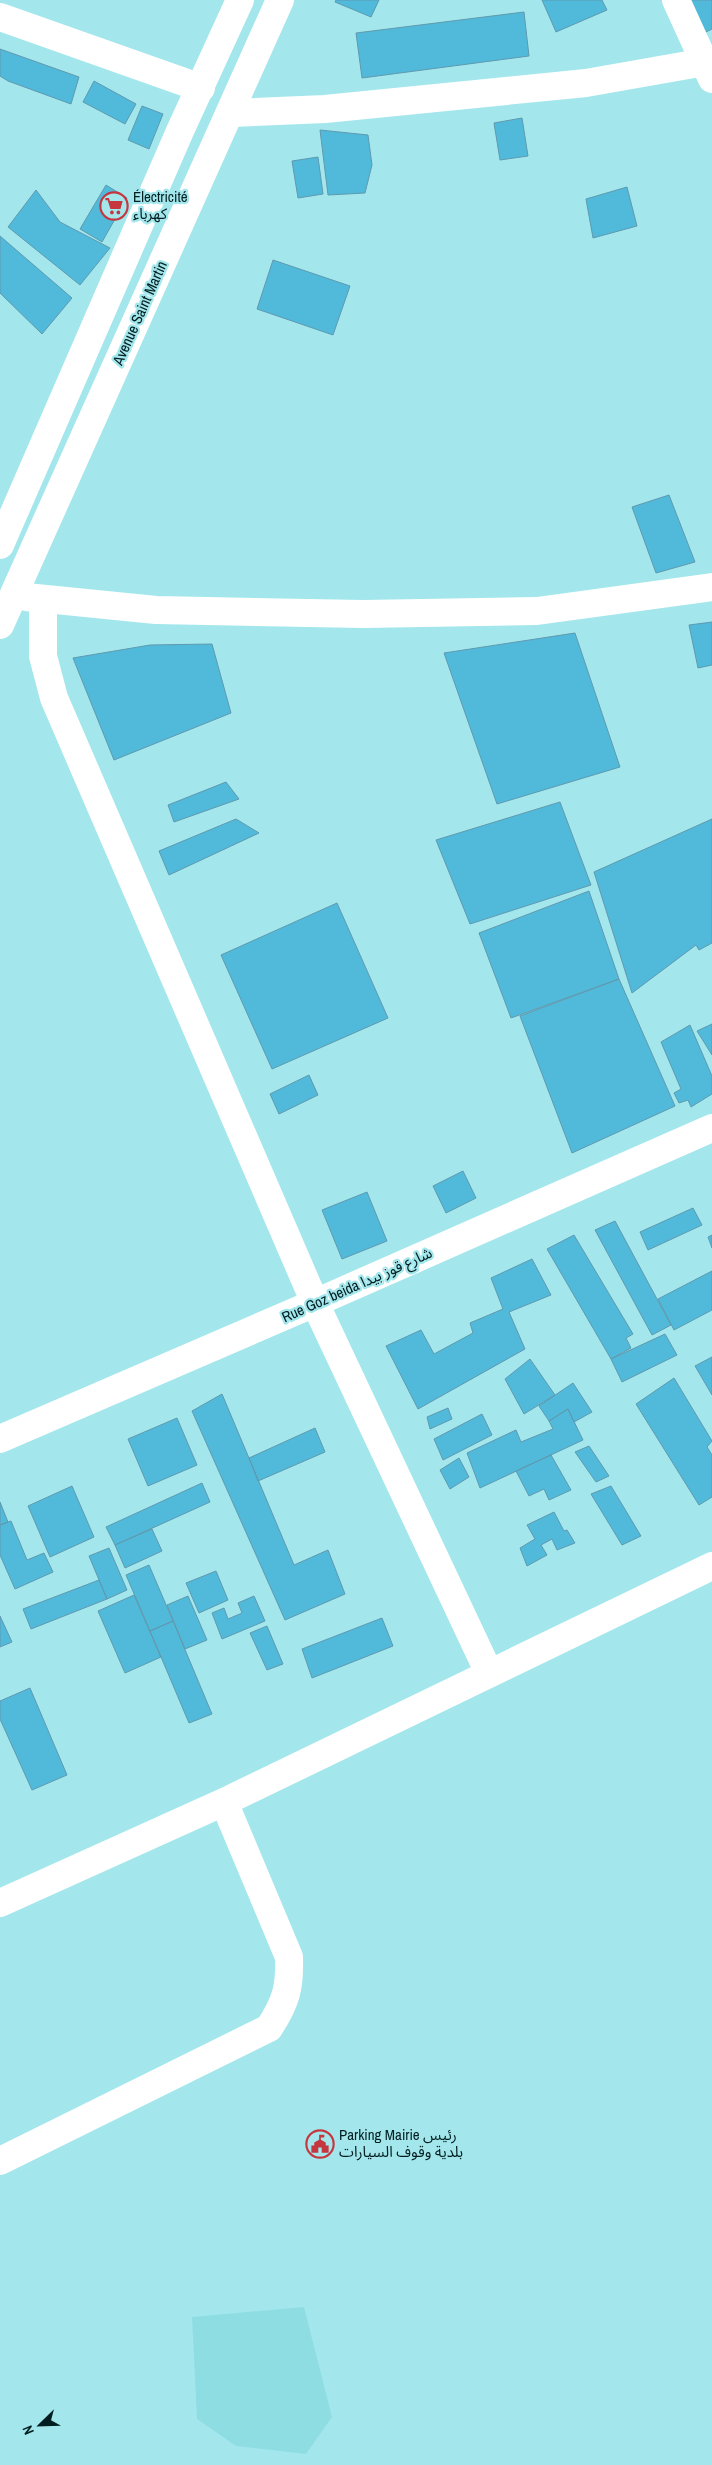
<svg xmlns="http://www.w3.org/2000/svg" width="712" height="2465" viewBox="0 0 712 2465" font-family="'Archivo Narrow','Noto Sans Arabic',sans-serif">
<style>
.built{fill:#8edde3}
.building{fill:#51b9da;stroke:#5f9aaf}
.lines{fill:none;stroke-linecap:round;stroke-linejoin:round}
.minor{stroke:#fff;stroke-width:28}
.major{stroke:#fff;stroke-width:28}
.labels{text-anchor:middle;stroke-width:4.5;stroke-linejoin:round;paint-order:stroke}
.poi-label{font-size:15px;fill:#021e20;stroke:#a3e7ec;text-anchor:start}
.street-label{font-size:15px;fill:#021e20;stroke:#a3e7ec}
</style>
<rect width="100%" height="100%" fill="#a3e7ec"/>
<path class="built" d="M304,2307L332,2417L306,2454L236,2446L197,2419L192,2317Z"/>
<path class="building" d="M336,0H379L371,17L335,2Z
M542,0H602L607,10L556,32Z
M688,0H712V29L702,34Z
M524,12L529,56L362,78L356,33Z
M0,49L79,77L71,104L8,81L0,76Z
M94,81L136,104L125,124L83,102Z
M142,106L163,114L149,149L128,140Z
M522,118L528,156L500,160L494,123Z
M320,130L368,135L372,165L365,193L328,195Z
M318,157L323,194L298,198L292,161Z
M106,185L127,198L102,242L80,229Z
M627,187L637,226L593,238L586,199Z
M36,190L60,222L110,248L80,285L8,227Z
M0,236L72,298L42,334L0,293Z
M273,260L350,286L333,335L257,309Z
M669,495L695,562L656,573L632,507Z
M712,622V665L698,668L689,625Z
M575,633L620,767L497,804L444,653Z
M212,644L231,713L114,760L73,658L150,645Z
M226,782L239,799L174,822L168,805Z
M560,802L591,885L470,924L436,840Z
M236,819L259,833L169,875L159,851Z
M712,819V943L699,950L696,945L632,993L594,872Z
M589,891L619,979L511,1018L479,933Z
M337,903L388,1018L272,1069L221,955Z
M619,979L675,1106L572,1153L520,1016Z
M712,1024V1055L697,1031Z
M690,1025L712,1076V1094L691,1107L688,1100L679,1103L674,1093L681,1089L661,1042Z
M309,1075L318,1095L279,1114L270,1094Z
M463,1171L476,1198L446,1213L433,1186Z
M367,1192L387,1241L342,1259L322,1210Z
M693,1208L702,1225L648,1250L640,1232Z
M615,1221L671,1325L652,1335L595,1230Z
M574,1235L633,1334L626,1338L631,1348L611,1359L547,1249Z
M712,1235V1248L708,1237Z
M532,1259L551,1295L509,1312L525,1349L418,1409L386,1346L421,1330L434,1354L473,1333L470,1323L503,1309L491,1278Z
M712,1271V1310L674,1330L658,1299Z
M665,1334L677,1355L622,1382L611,1359Z
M712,1357V1395L695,1366Z
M530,1359L555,1395L524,1414L505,1379Z
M674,1378L712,1441L707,1447L712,1455V1497L699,1505L636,1404Z
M573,1383L592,1412L574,1422L568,1409L549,1421L539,1406Z
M222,1394L294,1565L328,1550L345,1594L285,1620L192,1411Z
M448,1408L452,1419L430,1429L427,1417Z
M568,1409L583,1440L480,1488L467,1453L516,1430L521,1442L553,1429L549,1421Z
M482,1414L492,1435L443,1460L434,1439Z
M177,1418L197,1465L148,1486L128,1439Z
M315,1428L325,1452L258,1481L249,1458Z
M589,1446L609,1476L596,1482L575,1452Z
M551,1455L571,1490L549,1500L544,1489L529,1496L516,1471Z
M459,1458L469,1477L450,1489L440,1470Z
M202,1483L210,1502L115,1545L106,1527Z
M72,1486L94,1537L50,1557L28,1506Z
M611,1486L641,1536L622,1545L591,1494Z
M0,1502L8,1522L0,1525Z
M554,1512L564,1531L567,1530L575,1543L557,1550L552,1539L541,1545L547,1555L527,1566L520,1548L535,1539L527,1525Z
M11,1521L27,1560L44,1553L53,1572L15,1589L0,1555V1525Z
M152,1529L162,1551L125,1568L115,1545Z
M109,1548L127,1590L107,1599L89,1556Z
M149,1565L173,1621L150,1631L126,1575Z
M216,1571L228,1600L199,1613L186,1583Z
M99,1580L107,1599L31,1629L23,1609Z
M134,1595L161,1657L125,1673L98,1611Z
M188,1596L207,1640L185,1649L167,1605Z
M254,1596L265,1621L222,1639L212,1613L224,1608L228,1619L242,1613L238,1603Z
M0,1616L12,1642L0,1647Z
M382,1618L393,1646L312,1678L302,1649Z
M173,1621L212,1714L189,1723L150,1631Z
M267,1626L283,1664L267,1670L250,1633Z
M30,1688L67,1775L32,1790L0,1719V1701Z"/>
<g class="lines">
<path class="minor" d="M0,17L201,88
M230,113L325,109L586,83L705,62L712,59
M26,597L156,610L363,614L537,611L712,587
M43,599V656L54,698L315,1303L489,1673
M0,1439L315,1303L712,1128
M0,1903L224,1802L712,1566
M0,2161L269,2028C286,2002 290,1988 289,1957L224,1802"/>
<path class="major" d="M676,0L712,79
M0,545L180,131L240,0
M0,625L280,0"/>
</g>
<defs>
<g id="supermarket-ring" transform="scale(1.4375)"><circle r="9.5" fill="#a3e7ec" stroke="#c5363f" stroke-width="1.5"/><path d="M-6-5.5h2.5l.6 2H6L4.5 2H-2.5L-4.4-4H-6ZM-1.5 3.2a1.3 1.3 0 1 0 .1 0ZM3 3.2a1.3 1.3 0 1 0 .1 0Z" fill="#c5363f"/></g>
<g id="civic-ring" transform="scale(1.4375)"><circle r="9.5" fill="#a3e7ec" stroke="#c5363f" stroke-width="1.5"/><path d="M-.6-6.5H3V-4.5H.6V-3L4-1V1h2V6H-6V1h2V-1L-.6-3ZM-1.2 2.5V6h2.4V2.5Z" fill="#c5363f"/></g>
</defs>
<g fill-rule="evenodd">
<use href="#supermarket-ring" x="114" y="206"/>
<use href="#civic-ring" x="320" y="2144"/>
</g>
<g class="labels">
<g class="poi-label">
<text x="133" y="202">Électricité<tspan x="133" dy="17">كهرباء</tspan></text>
<text x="339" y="2140">Parking Mairie رئيس<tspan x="339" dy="17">بلدية وقوف السيارات</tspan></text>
</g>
<g class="street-label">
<text transform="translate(140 313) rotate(-66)" y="5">Avenue Saint Martin</text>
<text transform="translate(357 1285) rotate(-24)" y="5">Rue Goz beida شارع قوز بيدا</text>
</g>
</g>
<g transform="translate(40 2425) rotate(247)" stroke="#a3e7ec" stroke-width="4" paint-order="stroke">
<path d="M0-4L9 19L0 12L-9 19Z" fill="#021e20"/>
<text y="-8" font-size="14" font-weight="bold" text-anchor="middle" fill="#021e20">N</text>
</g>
</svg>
